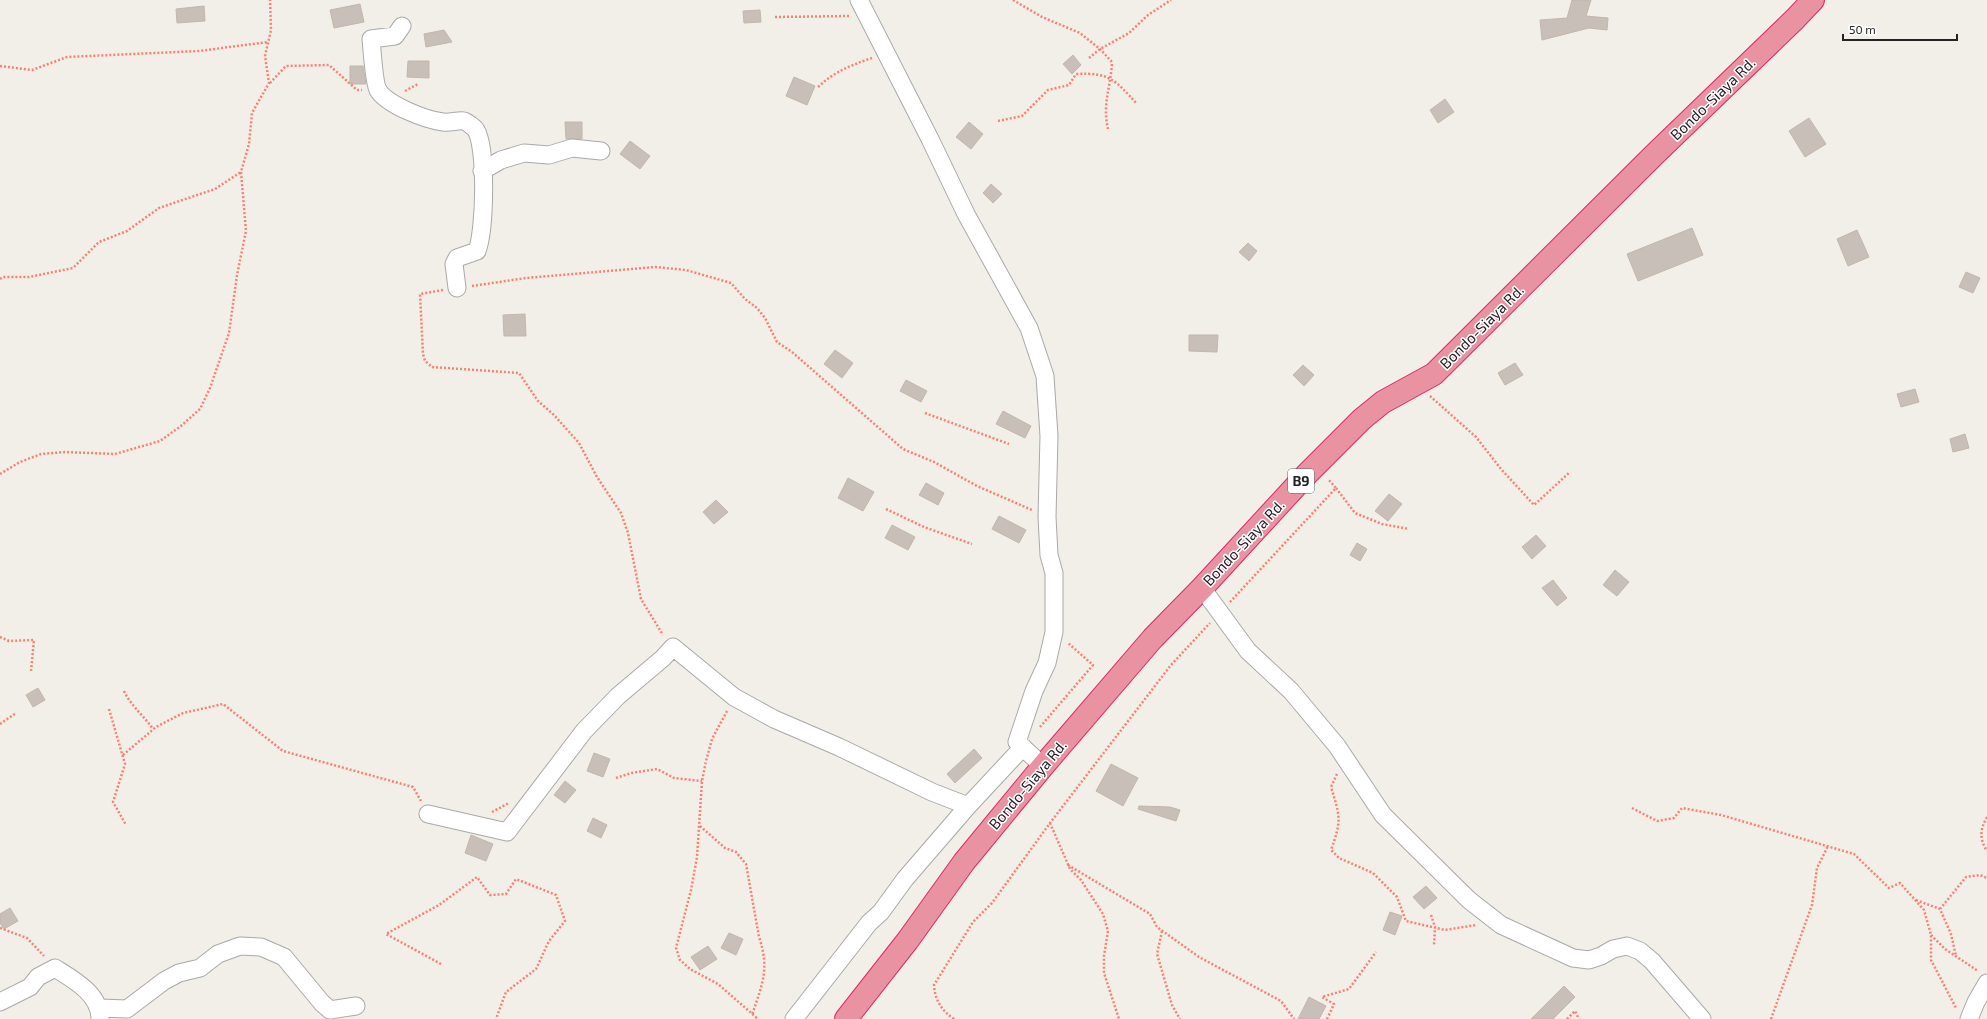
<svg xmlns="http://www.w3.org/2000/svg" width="1987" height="1019" viewBox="0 0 1987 1019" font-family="'Exo 2',sans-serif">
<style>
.building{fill:#c7bfb8;stroke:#c4b6ab}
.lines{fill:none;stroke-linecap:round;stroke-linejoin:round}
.street-casing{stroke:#a9a9a9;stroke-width:19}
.highway-casing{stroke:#dc2a67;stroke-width:24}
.path{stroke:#fa8072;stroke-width:2.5;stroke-dasharray:2 2;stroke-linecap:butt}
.street{stroke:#fff;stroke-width:17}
.highway{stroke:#e892a2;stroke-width:22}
.labels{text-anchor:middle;stroke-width:3;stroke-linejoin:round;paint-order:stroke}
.shield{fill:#fff;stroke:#646464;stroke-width:1}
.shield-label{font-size:14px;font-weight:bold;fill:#222}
.street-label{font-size:15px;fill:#222;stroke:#fff}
</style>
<rect width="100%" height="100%" fill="#f2efe9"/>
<path class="building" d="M1572,0H1591L1586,16L1608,18L1607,30L1589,28L1542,40L1540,20L1567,18Z
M360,4L364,22L334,28L330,10Z
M204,6L205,21L177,23L176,9Z
M760,10L761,22L744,23L743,11Z
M444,30L452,42L426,47L424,34Z
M1073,55L1081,65L1072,74L1063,64Z
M408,61H429V78L407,77Z
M350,66H363L366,84H350Z
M794,77L815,86L807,105L786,96Z
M1445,99L1454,112L1438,123L1430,110Z
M1809,118L1826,144L1805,157L1789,131Z
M565,122H582V139H566Z
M969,122L983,134L971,149L956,137Z
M630,141L650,156L640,169L620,154Z
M991,184L1002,194L993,203L983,193Z
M1692,228L1703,255L1638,281L1627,254Z
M1857,230L1869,257L1848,266L1837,239Z
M1248,243L1257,251L1249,261L1239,252Z
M1966,272L1980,278L1973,293L1959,287Z
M525,314L526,336H504L503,315Z
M1189,335H1218L1217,352L1189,351Z
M835,350L853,363L842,378L824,364Z
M1515,363L1523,375L1505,385L1498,373Z
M1303,365L1314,375L1304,386L1293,375Z
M906,380L927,391L921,402L900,391Z
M1915,389L1919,402L1901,407L1897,394Z
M1003,411L1031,426L1025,438L996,424Z
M1965,434L1969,448L1953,452L1950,439Z
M848,478L874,492L863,511L838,498Z
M926,483L944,493L938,505L919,495Z
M1389,494L1402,504L1388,521L1375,511Z
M716,500L728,512L714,524L703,512Z
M999,516L1026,530L1019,543L992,529Z
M892,525L915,537L908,550L885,538Z
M1536,535L1546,546L1532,559L1522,547Z
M1357,543L1367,549L1360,561L1350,555Z
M1615,570L1629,582L1617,596L1603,585Z
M1553,580L1567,598L1557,606L1542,588Z
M38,688L45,700L33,707L26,695Z
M974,749L982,758L955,783L947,774Z
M594,753L610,759L603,777L587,771Z
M1111,764L1138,778L1123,806L1096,791Z
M565,781L576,790L565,803L554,795Z
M1139,806L1170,807L1180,810L1176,821L1138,809Z
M593,818L607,825L601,838L587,831Z
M471,835L493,844L486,861L465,853Z
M1426,886L1437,898L1424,909L1413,897Z
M10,908L18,921L4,929L0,923V914Z
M1390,912L1402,916L1395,935L1383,930Z
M729,933L743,939L736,955L721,948Z
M708,946L717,959L700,970L691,957Z
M1564,986L1575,997L1553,1019H1531Z
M1309,997L1326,1006L1319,1019H1298Z"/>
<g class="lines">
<g class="street-casing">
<path id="street" d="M859,0L930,139L966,214L1029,328L1045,376L1049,436L1047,517L1049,555L1054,573V632L1047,663L1034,691L1017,742L1043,766
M402,26L395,36L371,39C372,49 374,83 378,90C387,105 426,120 443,122C450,123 458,120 464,121C467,122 475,128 476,130C487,149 485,230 477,251L457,258L454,264L457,288
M482,171L501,160L524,153L549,155L572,148L601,151
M1202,588L1248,651L1291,691L1337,746L1383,815L1469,900L1501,925L1573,958L1589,960L1601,956L1613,949L1627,946L1640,951L1652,961L1702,1019
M428,814L507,832L584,731L618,696L663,658L673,647L734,697L774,719L839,747L932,792L968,806L1023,747
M0,1002L30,987L38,977L55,968C74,980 100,994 100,1019
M100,1008L127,1009L164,981L179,973L200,968L218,954L240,946L261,947L284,957L322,1003L330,1010L356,1006
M794,1019L869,923L881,912L905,879L968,806
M1969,1019L1976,1002L1987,983"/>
</g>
<g class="highway-casing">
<path id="highway" d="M846,1019L908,940L964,862L1043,766L1153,638L1202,588L1307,474L1362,419L1383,402L1434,374L1655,154L1795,19L1813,0"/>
</g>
<path class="path" d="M1013,0L1042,17L1080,33L1100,49L1112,62C1111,87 1102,103 1108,129
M775,17L850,16
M1089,58L1100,49L1129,33L1148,15L1171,0
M0,66L32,70L67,57L199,51L268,42
M270,83L286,66L329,65L357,90H362
M818,87C834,72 851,65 872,58
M405,91L418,84
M998,121L1022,116L1048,90L1069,85L1076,74C1110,72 1116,81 1137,104
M0,279L3,277H29L73,268L99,242L127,231L159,208L215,189L241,172
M472,286L526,278L655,267L686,270L731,283L745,299L757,308L765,318L777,342L792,352L903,449L934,462L977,486L1032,510
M443,290L420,294L423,354L425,361L432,367L519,373L538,401L554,415L579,443L597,477L621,513L628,533L641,599L663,635
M1430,396L1476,437L1501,469L1534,505L1570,472
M925,413L1009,444
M0,474L20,462L41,454L65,452L115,454L160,441L181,426L200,409L210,388L229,333L237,275L246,231L241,172L249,144L252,113L269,83L265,56L271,30L270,0
M1336,488L1355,513L1382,524L1409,529
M886,509L924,527L972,544
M1230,602L1336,488L1328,479
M0,637L9,641L34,640L31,671
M124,691C131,706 144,716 153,729
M109,709L125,764L113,802L126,825
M727,711L712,739L706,761L702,781L697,857L691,890L676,948L680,960L690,969L718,984L758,1019
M0,724L16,713
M1040,727L1093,665L1068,643
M123,755L156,727L183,713L223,704L283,751L413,787L421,801
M1337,774L1331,787C1340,816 1342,820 1331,850L1339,858L1373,873L1397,897L1406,921L1445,930L1476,925
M616,778L631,773L657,769L674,778L702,781
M1632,808L1657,821L1674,818L1682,808L1721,815L1854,854L1889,888L1900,883L1924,910L1931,935V960L1956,1008
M492,812L509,803
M1987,817C1980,830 1979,838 1987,851
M1050,823L1070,869L1081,880L1103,914L1108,931L1104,956V973L1119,1019
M700,826L725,848L736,852L746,864L759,937C770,969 762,985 752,1015
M1068,865L1150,914L1157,927L1199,957L1281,1001L1294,1019
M1916,900L1940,909L1951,934L1956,956
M1940,909L1966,877L1980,875L1987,878
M1431,915L1435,927L1434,945
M0,928L27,938L44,956
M1162,931L1157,954L1172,1005L1180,1019
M1931,935L1945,949L1978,971
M441,964L386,934L439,905L477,877L490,895L506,894L516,879L556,895L565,921L549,941L536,969L506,992L496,1019
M954,1019C941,1010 935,1000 934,985L973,922L992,903L1050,823L1171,665L1210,623
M1327,1019L1334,1004L1322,997L1349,989L1376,952
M1567,1019L1575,1011L1579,1019
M1771,1019L1812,905L1817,868L1828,846"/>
<use href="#street" class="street"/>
<use href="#highway" class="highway"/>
</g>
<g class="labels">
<rect class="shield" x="1288" y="469" width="26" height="24" rx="3"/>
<g class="shield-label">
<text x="1301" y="486">B9</text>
</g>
<g class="street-label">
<text transform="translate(1713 99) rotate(-44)" y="5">Bondo-Siaya Rd.</text>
<text transform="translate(1482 327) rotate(-45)" y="5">Bondo-Siaya Rd.</text>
<text transform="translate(1244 543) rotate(-47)" y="5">Bondo-Siaya Rd.</text>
<text transform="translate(1028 785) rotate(-50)" y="5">Bondo-Siaya Rd.</text>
</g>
</g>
<path d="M1843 34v6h114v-6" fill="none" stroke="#222222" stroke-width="2"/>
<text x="1849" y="34" font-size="12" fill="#222222" stroke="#ffffff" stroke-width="3" paint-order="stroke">50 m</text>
</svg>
